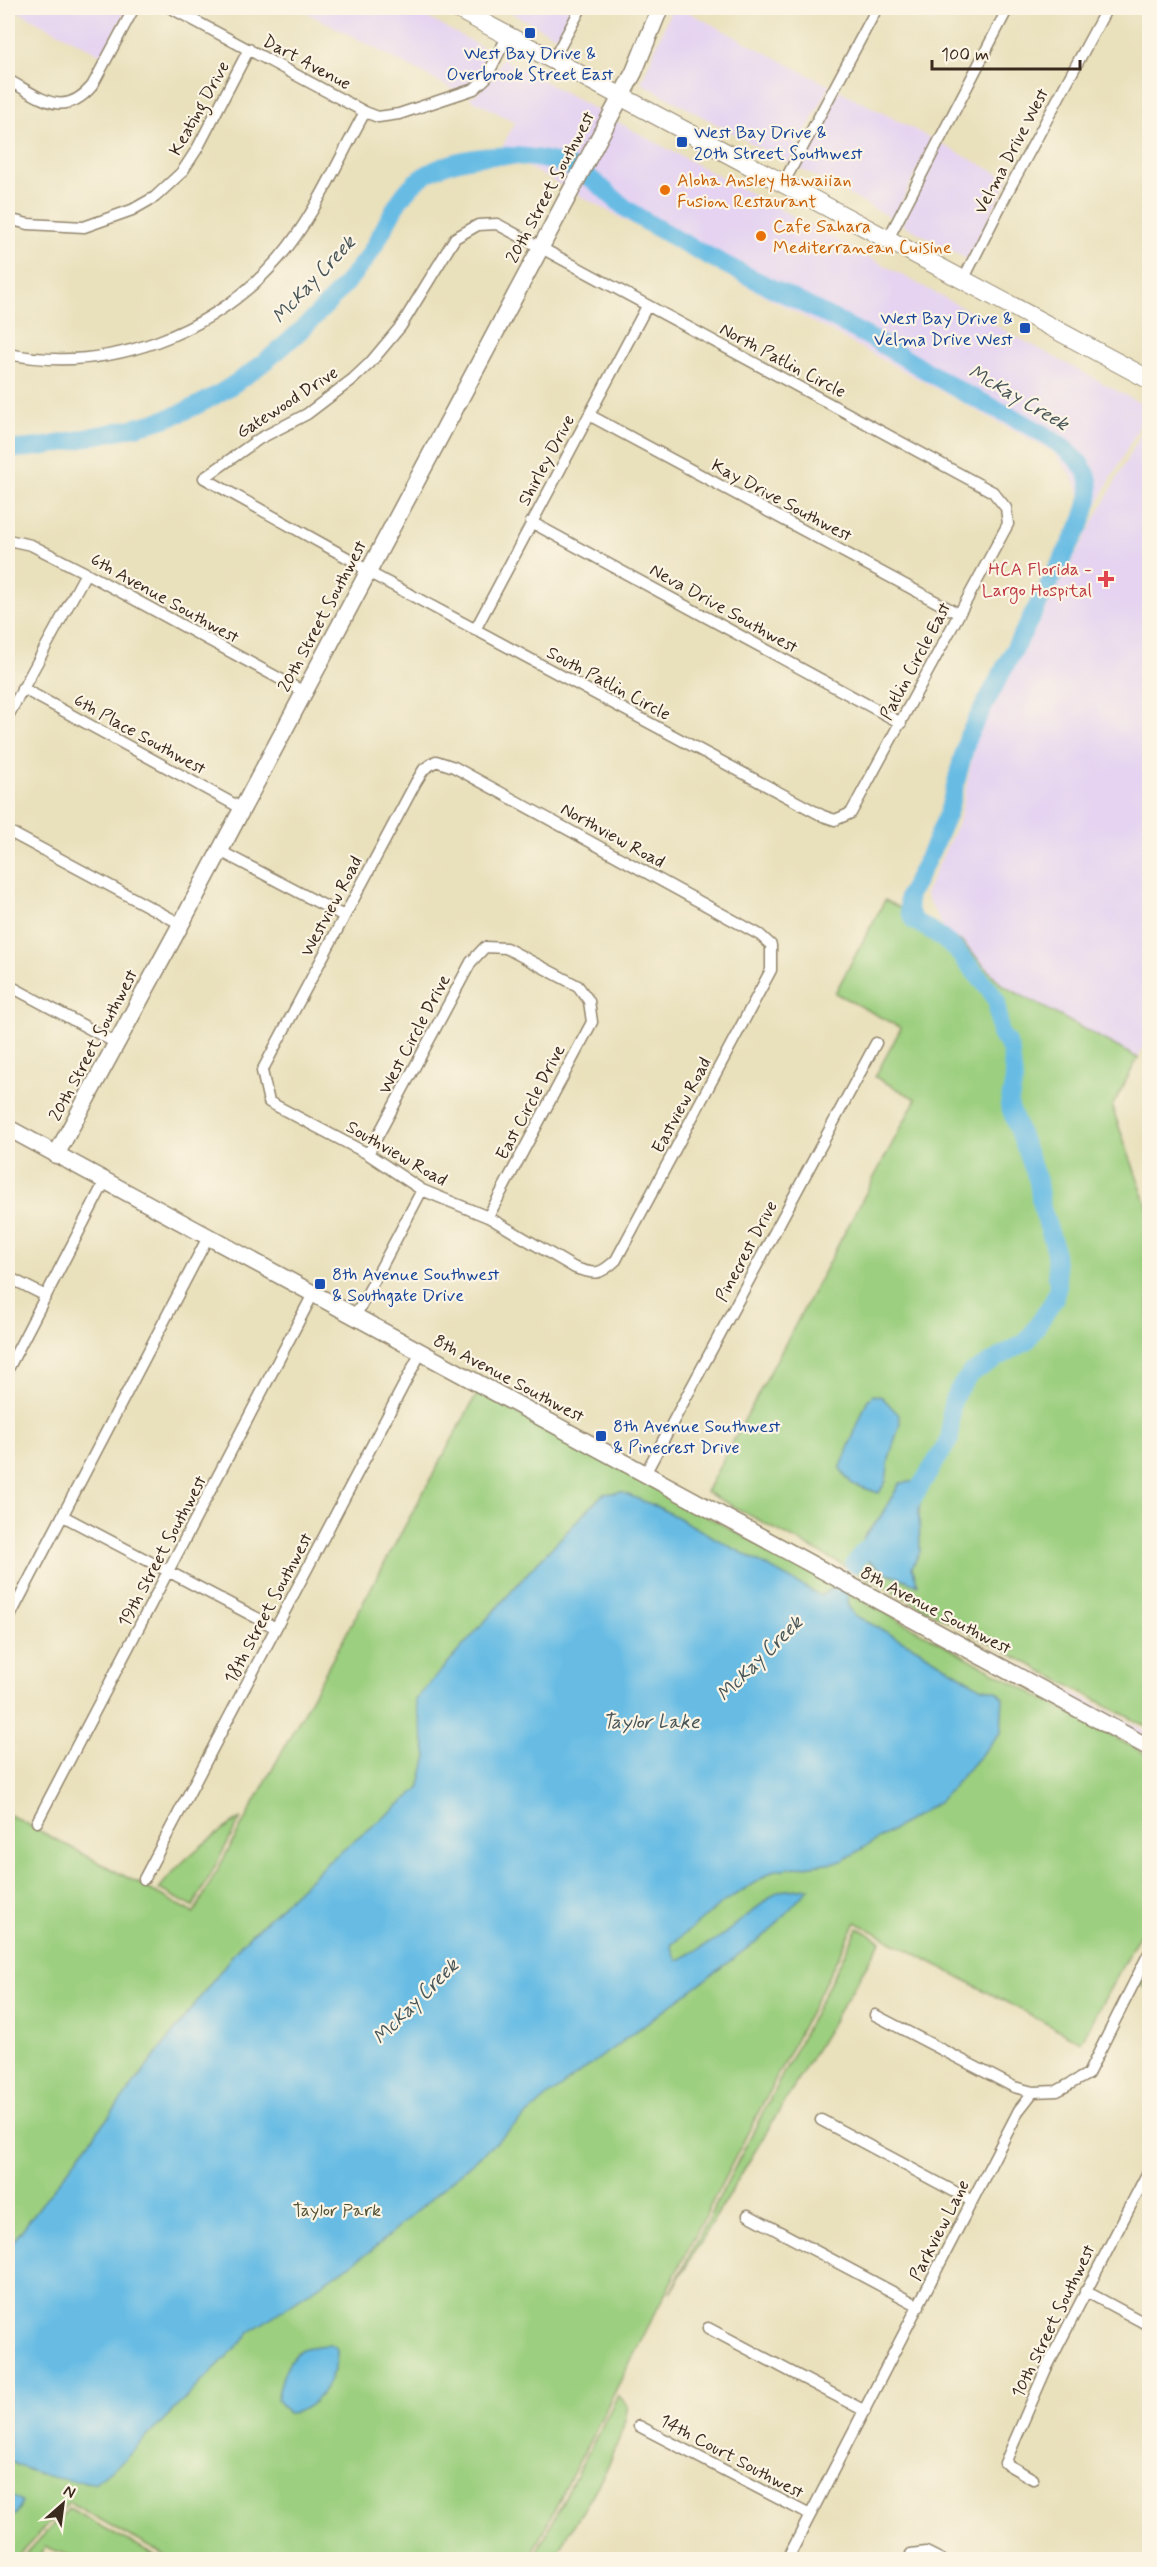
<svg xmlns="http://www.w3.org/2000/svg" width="1157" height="2567" viewBox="0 0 1157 2567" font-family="Mynerve,sans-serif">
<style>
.built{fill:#e5d3f1}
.green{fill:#9ccf7f;stroke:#6c7c4e;stroke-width:1.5}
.water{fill:#67bce4;stroke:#517381;stroke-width:1.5}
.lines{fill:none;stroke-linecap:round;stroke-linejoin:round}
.river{stroke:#67bce4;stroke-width:18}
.street-casing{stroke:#92856d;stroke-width:13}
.secondary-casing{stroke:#92856d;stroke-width:19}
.primary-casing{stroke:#92856d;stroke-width:20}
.street{stroke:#fff;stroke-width:10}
.secondary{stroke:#fff;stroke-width:16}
.primary{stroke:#fff;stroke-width:18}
.transit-dot{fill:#1a4fb4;stroke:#fcf5e5;stroke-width:2}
.food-dot{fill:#e8710a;stroke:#fcf5e5;stroke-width:2}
.health-dot{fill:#e0444e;stroke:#fcf5e5;stroke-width:2}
.labels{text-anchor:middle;stroke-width:4.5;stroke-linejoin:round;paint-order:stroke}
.transit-label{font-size:18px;fill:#164399;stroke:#fcf5e5;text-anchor:start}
.street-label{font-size:18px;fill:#3b2a1e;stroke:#fcf5e5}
.food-label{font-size:18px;fill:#c56008;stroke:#fcf5e5;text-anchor:start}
.health-label{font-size:18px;fill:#be3a42;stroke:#fcf5e5;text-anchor:end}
.park-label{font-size:18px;fill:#535336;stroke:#fcf5e5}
.water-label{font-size:20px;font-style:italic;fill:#485659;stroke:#fcf5e5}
</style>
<rect width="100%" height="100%" fill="#fcf5e5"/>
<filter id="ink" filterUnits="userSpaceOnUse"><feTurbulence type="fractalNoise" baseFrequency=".0167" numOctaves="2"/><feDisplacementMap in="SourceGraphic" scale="12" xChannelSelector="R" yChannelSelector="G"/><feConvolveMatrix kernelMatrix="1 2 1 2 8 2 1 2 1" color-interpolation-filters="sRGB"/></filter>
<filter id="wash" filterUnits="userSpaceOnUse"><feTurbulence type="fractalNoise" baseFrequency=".008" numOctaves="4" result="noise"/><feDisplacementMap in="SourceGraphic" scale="24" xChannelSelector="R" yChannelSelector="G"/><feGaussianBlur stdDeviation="1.35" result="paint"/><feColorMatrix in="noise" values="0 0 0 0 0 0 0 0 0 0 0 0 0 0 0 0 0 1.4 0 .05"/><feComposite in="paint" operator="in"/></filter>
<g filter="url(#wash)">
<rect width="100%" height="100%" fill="#e9e0bc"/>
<path class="built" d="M11,8H128L102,55Z
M298,8H409L493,53L482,74L472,85L456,91Z
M502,8H575L559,38Z
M672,8H680L830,86L788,163L641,83Z
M502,58L605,115L566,188L500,152L515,122L469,98L476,94L491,80Z
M839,90L932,139L893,219L798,167Z
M614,120L1149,408L1042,608L1082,497L1071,475L1053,452L575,193Z
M941,144L1009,179L967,259L902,224Z
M1149,419L1150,1035L1138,1058L1002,985L962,942L945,931L925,894L960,818L976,739Z
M993,1650L1149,1733V1739L991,1655Z"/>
<path class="green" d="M885,900L962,942L1002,985L1138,1058L1112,1107L1149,1211V1728L706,1492L916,1099L875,1077L901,1028L835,993Z
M478,1392L1149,1756V1917L1081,2042L856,1922L529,2559H170L69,2502L15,2559H8V1814L194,1913Z
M241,1818L193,1907L159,1889C181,1859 210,1838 241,1818Z
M858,1928L881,1941L670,2293Z
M1149,1963V1990L1139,1984Z
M618,2395L628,2406C618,2463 582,2511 552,2559H533Z
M69,2508L160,2559H80L45,2547L40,2559H21Z"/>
<path class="water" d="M873,1395L882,1397L899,1415L900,1423L889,1459L886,1481L879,1493L852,1484L840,1469L867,1401Z
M923,1481L919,1511L920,1552L912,1567L918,1585L888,1573L868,1561L869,1554L863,1538L879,1519L900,1483Z
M621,1492L660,1508L821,1596L838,1585L848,1590L847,1604L854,1615L918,1649L980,1687L997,1691L1003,1697L1001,1732L940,1801L842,1861L775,1870L725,1901L671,1945L677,1961L719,1938L778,1891L809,1888L769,1932L550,2095L372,2250L254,2329L125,2459L94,2483C62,2480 35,2476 8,2460V2248L241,1944L328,1862L419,1789L427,1756L415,1700L533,1567L603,1494Z
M330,2344L337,2349C339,2375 316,2412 288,2413L277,2400C280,2383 287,2353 306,2348C314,2346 322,2346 330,2344Z
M8,2493L22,2501L17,2514L8,2519Z"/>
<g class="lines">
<path class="river" d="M8,449C36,449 66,443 93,436C123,430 155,424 183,412C252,382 320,318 366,259C385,233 394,196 422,177C459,153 509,152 551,161C585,168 599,186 623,206C640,220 662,230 680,241C744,276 812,306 876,341C903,357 930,373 957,389C990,408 1075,440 1088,477C1093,492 1087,507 1082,522L968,736L948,813L931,852L908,897L909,910L914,921L934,932L955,949L990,990L997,1002L1000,1034L1007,1042L1011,1053L1014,1080L1009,1105L1038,1181L1041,1205L1054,1245L1058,1286L1054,1300L1027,1341L970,1374L960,1387L954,1397L951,1409L950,1439L911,1501
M854,1564L862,1553L884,1533"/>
</g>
</g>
<g filter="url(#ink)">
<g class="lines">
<g class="street-casing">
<path id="street" d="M171,8L365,112L378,117L399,114L474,89L486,78L508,35
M553,60L581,8
M8,80C40,97 63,120 92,86L134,8
M783,184L877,8
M8,219L28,224L84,227L132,210L155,197L182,172L197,149L249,49
M497,224L993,492L1006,508L1008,524L851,813L835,820L823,816L368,572L355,562L204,478L259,439L307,414L353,379L370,363L401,326L455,238L478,225Z
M888,239L1008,8
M963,280L1006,195L1107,8
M8,354C108,374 213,334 279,258C315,216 338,160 365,112
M589,415L959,614
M531,522L901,723
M8,540L31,545L86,573L304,692
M475,630L647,306
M22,688L241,808
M8,716L86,573
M436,761L454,767L731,919L760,935L771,945V970L616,1260C600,1275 596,1275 575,1268L488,1217L422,1190L368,1154L269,1102L262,1071L416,782L424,769Z
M8,831L181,924
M220,851L344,916
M8,985L116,1043
M368,1154L471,962L485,947L506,948L578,986L589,1001L592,1022L488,1217
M8,1277L46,1296
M355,1317L422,1190
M8,1369L105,1181
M645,1474L876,1043
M63,1516L276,1628
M8,1620L208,1237
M37,1822L313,1294
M144,1879L421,1352
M875,2015L1014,2087L1033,2092
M821,2120L972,2201
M748,2215L919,2306
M1085,2291L1150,2326
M708,2328L865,2411
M639,2426L810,2515
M1033,2479L1005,2463L1046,2369L1150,2168
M911,2554L926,2552L942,2560
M787,2560L1019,2110L1033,2092L1057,2091L1088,2074L1150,1951"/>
</g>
<g class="secondary-casing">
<path id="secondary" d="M8,1128L1150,1748
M56,1155L181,924L634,72L660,8"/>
</g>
<g class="primary-casing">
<path id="primary" d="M456,8L1150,380"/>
</g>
<use href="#street" class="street"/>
<use href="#secondary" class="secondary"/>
<use href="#primary" class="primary"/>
</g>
</g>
<g class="transit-dot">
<rect x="524" y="27" width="12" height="12" rx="3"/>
<rect x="676" y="136" width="12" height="12" rx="3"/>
<rect x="1019" y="322" width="12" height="12" rx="3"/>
<rect x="314" y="1278" width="12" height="12" rx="3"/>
<rect x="595" y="1430" width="12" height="12" rx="3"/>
</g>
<g class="food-dot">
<circle cx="665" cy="190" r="6"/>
<circle cx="761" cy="236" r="6"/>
</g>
<path class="health-dot" d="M1103 570h6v6h6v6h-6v6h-6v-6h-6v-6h6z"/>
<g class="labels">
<g class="transit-label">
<text x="530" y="59" text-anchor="middle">West Bay Drive &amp;<tspan x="530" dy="21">Overbrook Street East</tspan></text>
<text x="694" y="138">West Bay Drive &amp;<tspan x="694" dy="21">20th Street Southwest</tspan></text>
<text x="1013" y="324" text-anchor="end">West Bay Drive &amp;<tspan x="1013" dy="21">Velma Drive West</tspan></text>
<text x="332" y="1280">8th Avenue Southwest<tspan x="332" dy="21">&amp; Southgate Drive</tspan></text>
<text x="613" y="1432">8th Avenue Southwest<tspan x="613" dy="21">&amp; Pinecrest Drive</tspan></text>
</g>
<g class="street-label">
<text transform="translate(307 62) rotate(28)" y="6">Dart Avenue</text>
<text transform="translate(199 108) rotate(-61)" y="6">Keating Drive</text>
<text transform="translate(1011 151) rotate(-62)" y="6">Velma Drive West</text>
<text transform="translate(550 187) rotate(-62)" y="6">20th Street Southwest</text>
<text transform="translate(783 360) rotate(28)" y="6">North Patlin Circle</text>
<text transform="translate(287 402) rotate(-33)" y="6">Gatewood Drive</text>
<text transform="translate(546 460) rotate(-62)" y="6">Shirley Drive</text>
<text transform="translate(782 500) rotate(28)" y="6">Kay Drive Southwest</text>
<text transform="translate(165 598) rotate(29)" y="6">6th Avenue Southwest</text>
<text transform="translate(724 608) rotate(29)" y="6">Neva Drive Southwest</text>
<text transform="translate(322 616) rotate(-62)" y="6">20th Street Southwest</text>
<text transform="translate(915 661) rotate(-62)" y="6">Patlin Circle East</text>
<text transform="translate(609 683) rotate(28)" y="6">South Patlin Circle</text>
<text transform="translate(140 734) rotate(29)" y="6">6th Place Southwest</text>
<text transform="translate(613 835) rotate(29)" y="6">Northview Road</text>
<text transform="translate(331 906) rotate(-62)" y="6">Westview Road</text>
<text transform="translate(414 1034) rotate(-62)" y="6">West Circle Drive</text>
<text transform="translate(93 1045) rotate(-62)" y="6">20th Street Southwest</text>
<text transform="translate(530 1102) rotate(-62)" y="6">East Circle Drive</text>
<text transform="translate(681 1105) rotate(-62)" y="6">Eastview Road</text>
<text transform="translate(397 1153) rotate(30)" y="6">Southview Road</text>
<text transform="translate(746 1251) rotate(-62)" y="6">Pinecrest Drive</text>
<text transform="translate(509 1378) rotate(28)" y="6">8th Avenue Southwest</text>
<text transform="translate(162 1551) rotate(-62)" y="6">19th Street Southwest</text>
<text transform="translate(268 1608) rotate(-62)" y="6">18th Street Southwest</text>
<text transform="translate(936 1610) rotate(28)" y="6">8th Avenue Southwest</text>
<text transform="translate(939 2230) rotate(-63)" y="6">Parkview Lane</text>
<text transform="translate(1053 2321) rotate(-64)" y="6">10th Street Southwest</text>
<text transform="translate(732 2456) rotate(28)" y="6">14th Court Southwest</text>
</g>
<g class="food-label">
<text x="677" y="186">Aloha Ansley Hawaiian<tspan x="677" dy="21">Fusion Restaurant</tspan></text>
<text x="773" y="232">Cafe Sahara<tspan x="773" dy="21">Mediterranean Cuisine</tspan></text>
</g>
<g class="health-label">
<text x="1092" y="575">HCA Florida -<tspan x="1092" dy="21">Largo Hospital</tspan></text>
</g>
<g class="park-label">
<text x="337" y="2216">Taylor Park</text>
</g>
<g class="water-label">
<text transform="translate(313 279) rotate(-47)" y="7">McKay Creek</text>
<text transform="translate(1019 397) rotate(30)" y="7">McKay Creek</text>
<text transform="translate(759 1658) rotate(-45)" y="7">McKay Creek</text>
<text x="651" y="1728">Taylor Lake</text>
<text transform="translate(415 2001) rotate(-45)" y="7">McKay Creek</text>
</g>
</g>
<rect width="1157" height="2567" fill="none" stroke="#fcf5e5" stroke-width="30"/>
<g transform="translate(63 2504) rotate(28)" stroke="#fcf5e5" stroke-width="4.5" paint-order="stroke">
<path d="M0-4.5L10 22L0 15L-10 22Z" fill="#3b2a1e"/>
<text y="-9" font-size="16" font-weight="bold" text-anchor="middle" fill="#3b2a1e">N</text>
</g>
<path d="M932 60v9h148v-9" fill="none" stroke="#3b2a1e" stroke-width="3"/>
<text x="941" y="60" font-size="18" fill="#3b2a1e" stroke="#fcf5e5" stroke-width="4.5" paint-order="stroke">100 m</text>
</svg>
